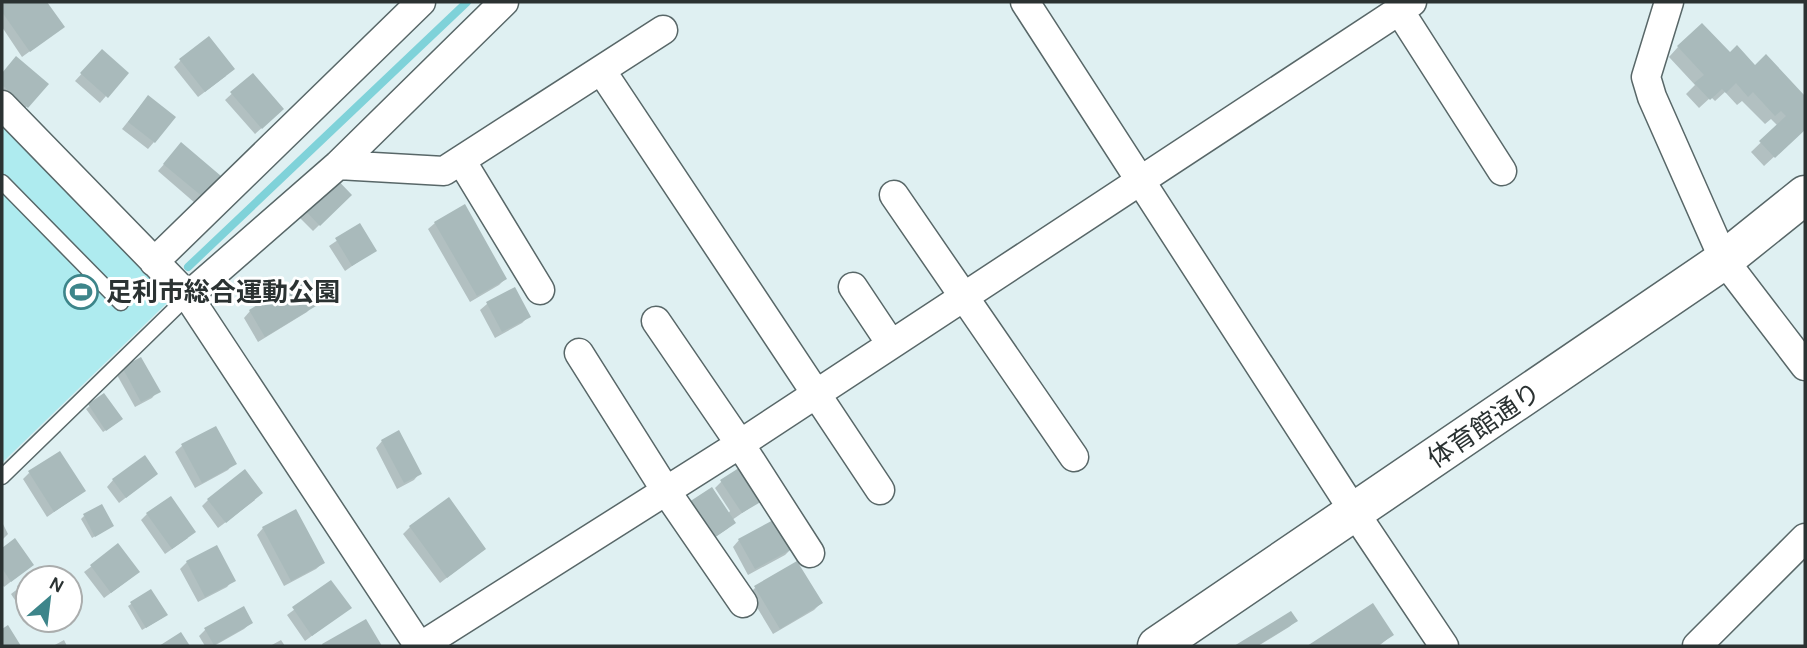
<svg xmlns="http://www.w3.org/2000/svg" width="1807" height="648" viewBox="0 0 1807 648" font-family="Karla,'Noto Sans JP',sans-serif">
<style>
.green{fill:#aeebef}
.shadow{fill:#0003}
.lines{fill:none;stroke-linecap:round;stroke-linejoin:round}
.stream{stroke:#7fd2d9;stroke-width:8}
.building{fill:#a9babb}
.lane-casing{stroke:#586768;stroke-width:17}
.street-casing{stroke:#586768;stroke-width:31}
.secondary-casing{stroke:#586768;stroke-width:41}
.lane{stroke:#fff;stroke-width:14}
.street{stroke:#fff;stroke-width:28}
.secondary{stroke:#fff;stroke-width:38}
.labels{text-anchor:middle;stroke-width:6;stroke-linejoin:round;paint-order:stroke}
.poi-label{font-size:26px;font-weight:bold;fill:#2b3232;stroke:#fff;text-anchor:start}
.street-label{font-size:26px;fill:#2b3232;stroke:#fff}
</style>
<rect width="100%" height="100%" fill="#dff0f2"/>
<path class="green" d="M2,123L141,267L169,301L2,463Z"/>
<path class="shadow" d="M9,2H45L63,27L22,57L2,27V6Z
M1678,47L1730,55L1755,67L1766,57L1805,99V128L1764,166L1751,152L1778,126L1771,119L1765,124L1742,101L1737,105L1725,92L1715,101L1711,97L1699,108L1686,94L1695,85L1669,57Z
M96,58L106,96L100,103L75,81Z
M17,59L46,84L20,114L2,97V75Z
M181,60L226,76L198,97L174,67Z
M252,75L276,115L255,134L225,100Z
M142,104L154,142L148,149L122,129Z
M181,145L202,196L195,203L158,171Z
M350,195L313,231L291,209Z
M435,223L505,279L499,285L470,302L428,229Z
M360,225L375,250L345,271L329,246Z
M514,289L529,316L522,323L495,338L480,310L487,304Z
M313,305L307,312L258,342L244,318L250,311Z
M123,369L158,391L152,398L135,407L117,375Z
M104,395L118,422L103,432L86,409Z
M215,428L234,463L228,470L195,488L175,452L182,446Z
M382,441L420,473L414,480L397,489L376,448Z
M29,473L84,491L47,517L23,479Z
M156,474L119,503L107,487L113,480Z
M722,481L761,500L732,520L734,522L727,529L706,543L730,511L715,488Z
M208,500H255L218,528L202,506Z
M147,514L188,538L165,554L141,520Z
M84,516L109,528L92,538L81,519Z
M2,522L8,534L2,540Z
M410,527L484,549L440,583L403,534Z
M263,528L323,563L316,569L284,586L257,535Z
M739,540L792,548L785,555L748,575L733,547Z
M15,541L32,565L4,587L2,584V550Z
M118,546L131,578L104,598L84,572Z
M187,562L233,580L227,587L198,602L180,569Z
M41,573L44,578H33Z
M28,581V620L11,594Z
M331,582L349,608L305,641L287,615Z
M755,588L821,603L814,610L773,634L749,594Z
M151,591L162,618L142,630L128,606Z
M1372,605L1392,635L1379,646H1310Z
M1291,613L1296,621L1289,627L1258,646H1237Z
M251,623L244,629L214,646H205L199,636L205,630Z
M64,640L67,646H53Z
M281,640L285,646H270Z"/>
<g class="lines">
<path class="stream" d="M188,267L467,2"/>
</g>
<path class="building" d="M5,2H47L65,27L30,52L2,12V4Z
M1702,23L1730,52L1737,45L1755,65L1766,54L1805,96V130L1775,158L1759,141L1786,116L1781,111L1775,116L1753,92L1748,97L1736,83L1726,93L1722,89L1710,100L1694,83L1704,75L1677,46Z
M209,36L235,69L205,92L179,59Z
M102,49L129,73L108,98L80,73Z
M16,56L49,84L28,108L2,85V73Z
M253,73L284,109L262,129L230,92Z
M148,95L176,117L155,143L128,122Z
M181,142L221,176L203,197L163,164Z
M328,170L352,195L320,226L296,201Z
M465,204L507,279L477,296L434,222Z
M360,223L377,251L352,266L335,238Z
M299,279L316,306L265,337L249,310Z
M515,287L531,317L502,332L486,302Z
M141,357L161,392L141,402L122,367Z
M104,393L123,419L106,431L88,404Z
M216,426L237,464L202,483L181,444Z
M399,430L422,474L404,483L381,440Z
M60,451L86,491L54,512L28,471Z
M145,455L158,474L126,498L112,479Z
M742,466L764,500L742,513L720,480Z
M245,469L263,493L226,523L207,499Z
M712,487L736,523L714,538L689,502Z
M171,496L196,532L172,549L146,513Z
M449,497L486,549L447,578L409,526Z
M102,504L114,526L95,537L83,514Z
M296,509L325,563L291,581L262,527Z
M777,518L794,548L755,569L738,539Z
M15,538L34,565L11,582L2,568V548Z
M118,543L140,572L111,593L90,565Z
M217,545L236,581L205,597L186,561Z
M797,561L823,603L780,629L754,586Z
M28,579V603L17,586Z
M331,580L352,608L312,636L292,607Z
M151,589L168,615L146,628L130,602Z
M1373,603L1394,635L1377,646H1307Z
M244,606L253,623L214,645L204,628Z
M1291,611L1298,621L1257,646H1234Z
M366,619L382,646H323L322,644Z
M8,625L21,646H2V629Z
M181,632L190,646H159Z"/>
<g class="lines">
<g class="lane-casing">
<path id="lane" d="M2,182L121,303
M2,477L188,296"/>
</g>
<g class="street-casing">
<path id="street" d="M1025,2L1355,513L1444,646
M1669,2L1646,77L1652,97L1724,260L1805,366
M1399,10L1502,171
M601,70L880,490
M2,105L188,296L419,646
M461,160L540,290
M338,165L444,171L663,30
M894,195L1074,457
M154,262L421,2
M853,287L891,344
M188,296L338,165L504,2
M656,321L740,444L810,553
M579,353L666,491L743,603
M421,646L740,444L1412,2
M1697,646L1805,538"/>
</g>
<g class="secondary-casing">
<path id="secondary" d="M1157,646L1724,260L1805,195"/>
</g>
<use href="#lane" class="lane"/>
<use href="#street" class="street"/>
<use href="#secondary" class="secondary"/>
</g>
<defs>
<g id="stadium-ring" transform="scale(1.75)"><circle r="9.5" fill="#fff" stroke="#3d858a" stroke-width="1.5"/><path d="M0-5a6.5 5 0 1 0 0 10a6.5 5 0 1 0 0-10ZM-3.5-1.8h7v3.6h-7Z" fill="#3d858a"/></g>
</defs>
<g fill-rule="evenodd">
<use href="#stadium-ring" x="81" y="292"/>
</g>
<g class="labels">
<g class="poi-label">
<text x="106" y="301">足利市総合運動公園</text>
</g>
<g class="street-label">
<text transform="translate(1484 425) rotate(-34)" y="9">体育館通り</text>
</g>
</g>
<rect width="1807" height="648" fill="none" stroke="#2b3232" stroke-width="7"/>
<g transform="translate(49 599) rotate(28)"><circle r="33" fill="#ffffff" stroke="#aaadad" stroke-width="2"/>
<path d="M0-5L12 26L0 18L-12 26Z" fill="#3d858a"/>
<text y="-10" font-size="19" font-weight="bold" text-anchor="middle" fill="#2b3232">N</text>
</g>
</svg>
